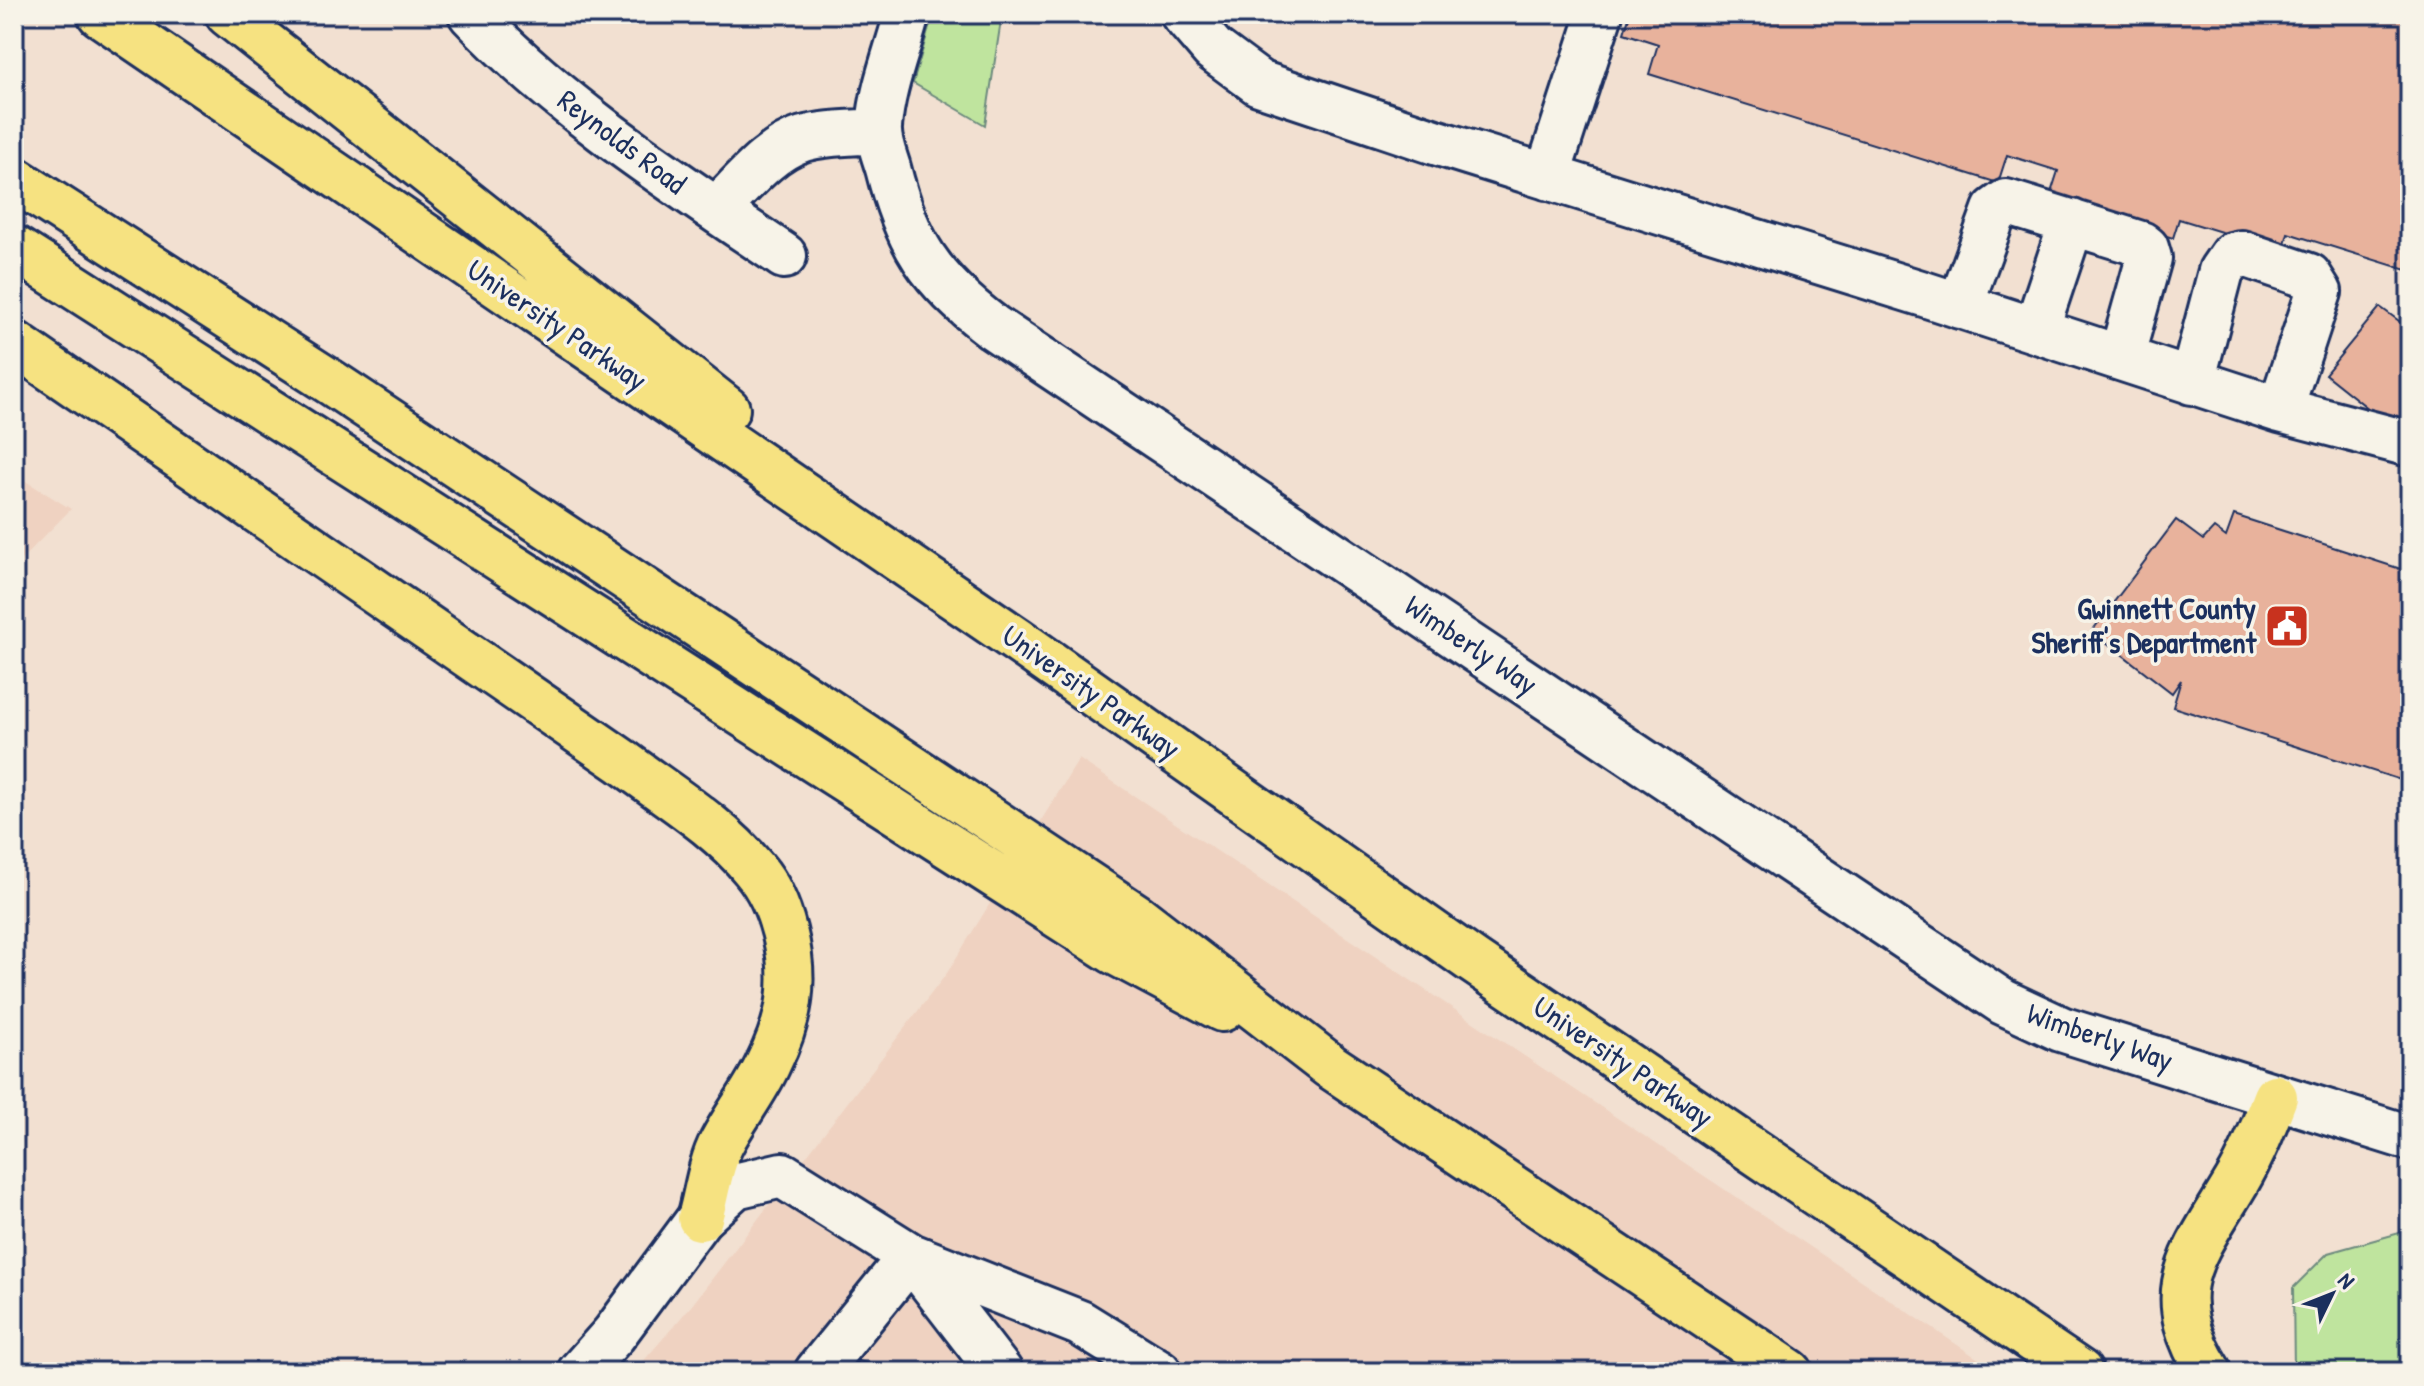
<svg xmlns="http://www.w3.org/2000/svg" width="2424" height="1386" viewBox="0 0 2424 1386" font-family="'Patrick Hand',sans-serif">
<style>
.built{fill:#efd2c1}
.green{fill:#bfe49e;stroke:#6d8a7e;stroke-width:2}
.building{fill:#e8b29c;stroke:#1b2f5e;stroke-width:2}
.lines{fill:none;stroke-linecap:round;stroke-linejoin:round}
.minor-casing{stroke:#1b2f5e;stroke-width:50}
.highway-casing{stroke:#1b2f5e;stroke-width:50}
.minor{stroke:#f7f3e8;stroke-width:44}
.highway{stroke:#f6e281;stroke-width:44}
.labels{text-anchor:middle;stroke-width:7;stroke-linejoin:round;paint-order:stroke}
.street-label{font-size:30px;fill:#1b2f5e;stroke:#f7f3e8}
.poi-label{font-size:30px;font-weight:bold;fill:#1b2f5e;stroke:#f7f3e8;text-anchor:end}
</style>
<rect width="100%" height="100%" fill="#f2e0d1"/>
<filter id="ink" filterUnits="userSpaceOnUse"><feTurbulence type="fractalNoise" baseFrequency=".0125" numOctaves="2"/><feDisplacementMap in="SourceGraphic" scale="16" xChannelSelector="R" yChannelSelector="G"/><feConvolveMatrix kernelMatrix="1 2 1 2 8 2 1 2 1" color-interpolation-filters="sRGB"/></filter>
<g filter="url(#ink)">
<path class="built" d="M14,474L71,509L14,567Z
M1079,759L1998,1372H634L692,1305L947,973Z"/>
<path class="green" d="M933,14H1002L985,125L913,83Z
M2410,1230V1372H2294L2293,1288L2328,1253Z"/>
<path class="building" d="M1630,14H2410V271L2288,233L2283,251L2179,219L2173,238L2049,199L2058,171L2007,155L1998,183L1649,74L1658,44L1624,33Z
M2380,307L2410,329V410L2408,409L2393,428L2325,374Z
M2234,515L2410,572V783L2173,707L2181,680L2172,693L2092,631L2176,520L2203,540L2214,528L2226,537Z
M858,1361L880,1366L898,1372H851Z"/>
<g class="lines">
<g class="minor-casing">
<path id="minor" d="M471,14C562,110 675,182 784,256
M907,14C897,52 882,88 879,127C878,140 884,155 888,168C907,244 931,280 993,327L2003,1002L2061,1029L2410,1138
M1183,14L1213,49L1259,83L1435,142L1924,294L2280,410L2410,444
M1547,177L1600,14
M716,210C741,186 768,150 803,139C827,132 854,133 878,131
M1960,306L1995,210L2006,202L2141,244L2146,248L2149,258L2121,358
M2036,330L2072,222
M2192,382L2221,271L2232,255L2241,253L2309,276L2319,292L2280,410
M912,1258L1000,1372
M580,1372L614,1334L700,1218L735,1186L782,1175L911,1256L1080,1323L1159,1372
M817,1372L911,1256"/>
</g>
<g class="highway-casing">
<path id="highway" d="M100,14L1017,640L1473,961L2080,1372
M228,14L727,409
M14,179L332,383L1136,916L1330,1066L1790,1372
M14,248L1113,951L1222,1009
M14,343L623,762C667,795 719,826 754,869C782,902 795,958 789,1001C786,1022 778,1044 768,1064C755,1092 736,1115 722,1142C710,1164 707,1194 700,1218
M2209,1372C2157,1289 2194,1254 2237,1181C2253,1154 2264,1126 2275,1097"/>
</g>
<use href="#minor" class="minor"/>
<use href="#highway" class="highway"/>
</g>
</g>
<defs>
<g id="civic-square" transform="scale(2.3)"><rect x="-9" y="-9" width="18" height="18" rx="4" fill="#c8321e" stroke="#f7f3e8"/><path d="M-.6-6.5H3V-4.5H.6V-3L4-1V1h2V6H-6V1h2V-1L-.6-3ZM-1.2 2.5V6h2.4V2.5Z" fill="#fff"/></g>
</defs>
<g fill-rule="evenodd">
<use href="#civic-square" x="2287" y="626"/>
</g>
<g class="labels">
<g class="street-label">
<text transform="translate(622 142) rotate(37)" y="10">Reynolds Road</text>
<text transform="translate(557 325) rotate(34)" y="10">University Parkway</text>
<text transform="translate(1471 645) rotate(34)" y="10">Wimberly Way</text>
<text transform="translate(1091 692) rotate(35)" y="10">University Parkway</text>
<text transform="translate(2100 1037) rotate(19)" y="10">Wimberly Way</text>
<text transform="translate(1623 1062) rotate(34)" y="10">University Parkway</text>
</g>
<g class="poi-label">
<text x="2256" y="619">Gwinnett County<tspan x="2256" dy="34">Sheriff's Department</tspan></text>
</g>
</g>
<rect width="2424" height="1386" fill="none" stroke="#f7f3e8" stroke-width="48"/>
<rect x="24" y="24" width="2376" height="1338" fill="none" stroke="#1b2f5e" stroke-width="3" filter="url(#ink)"/>
<g transform="translate(2332 1294) rotate(47)" stroke="#f7f3e8" stroke-width="6" paint-order="stroke">
<path d="M0-6L14 30L0 20L-14 30Z" fill="#1b2f5e"/>
<text y="-12" font-size="22" font-weight="bold" text-anchor="middle" fill="#1b2f5e">N</text>
</g>
</svg>
